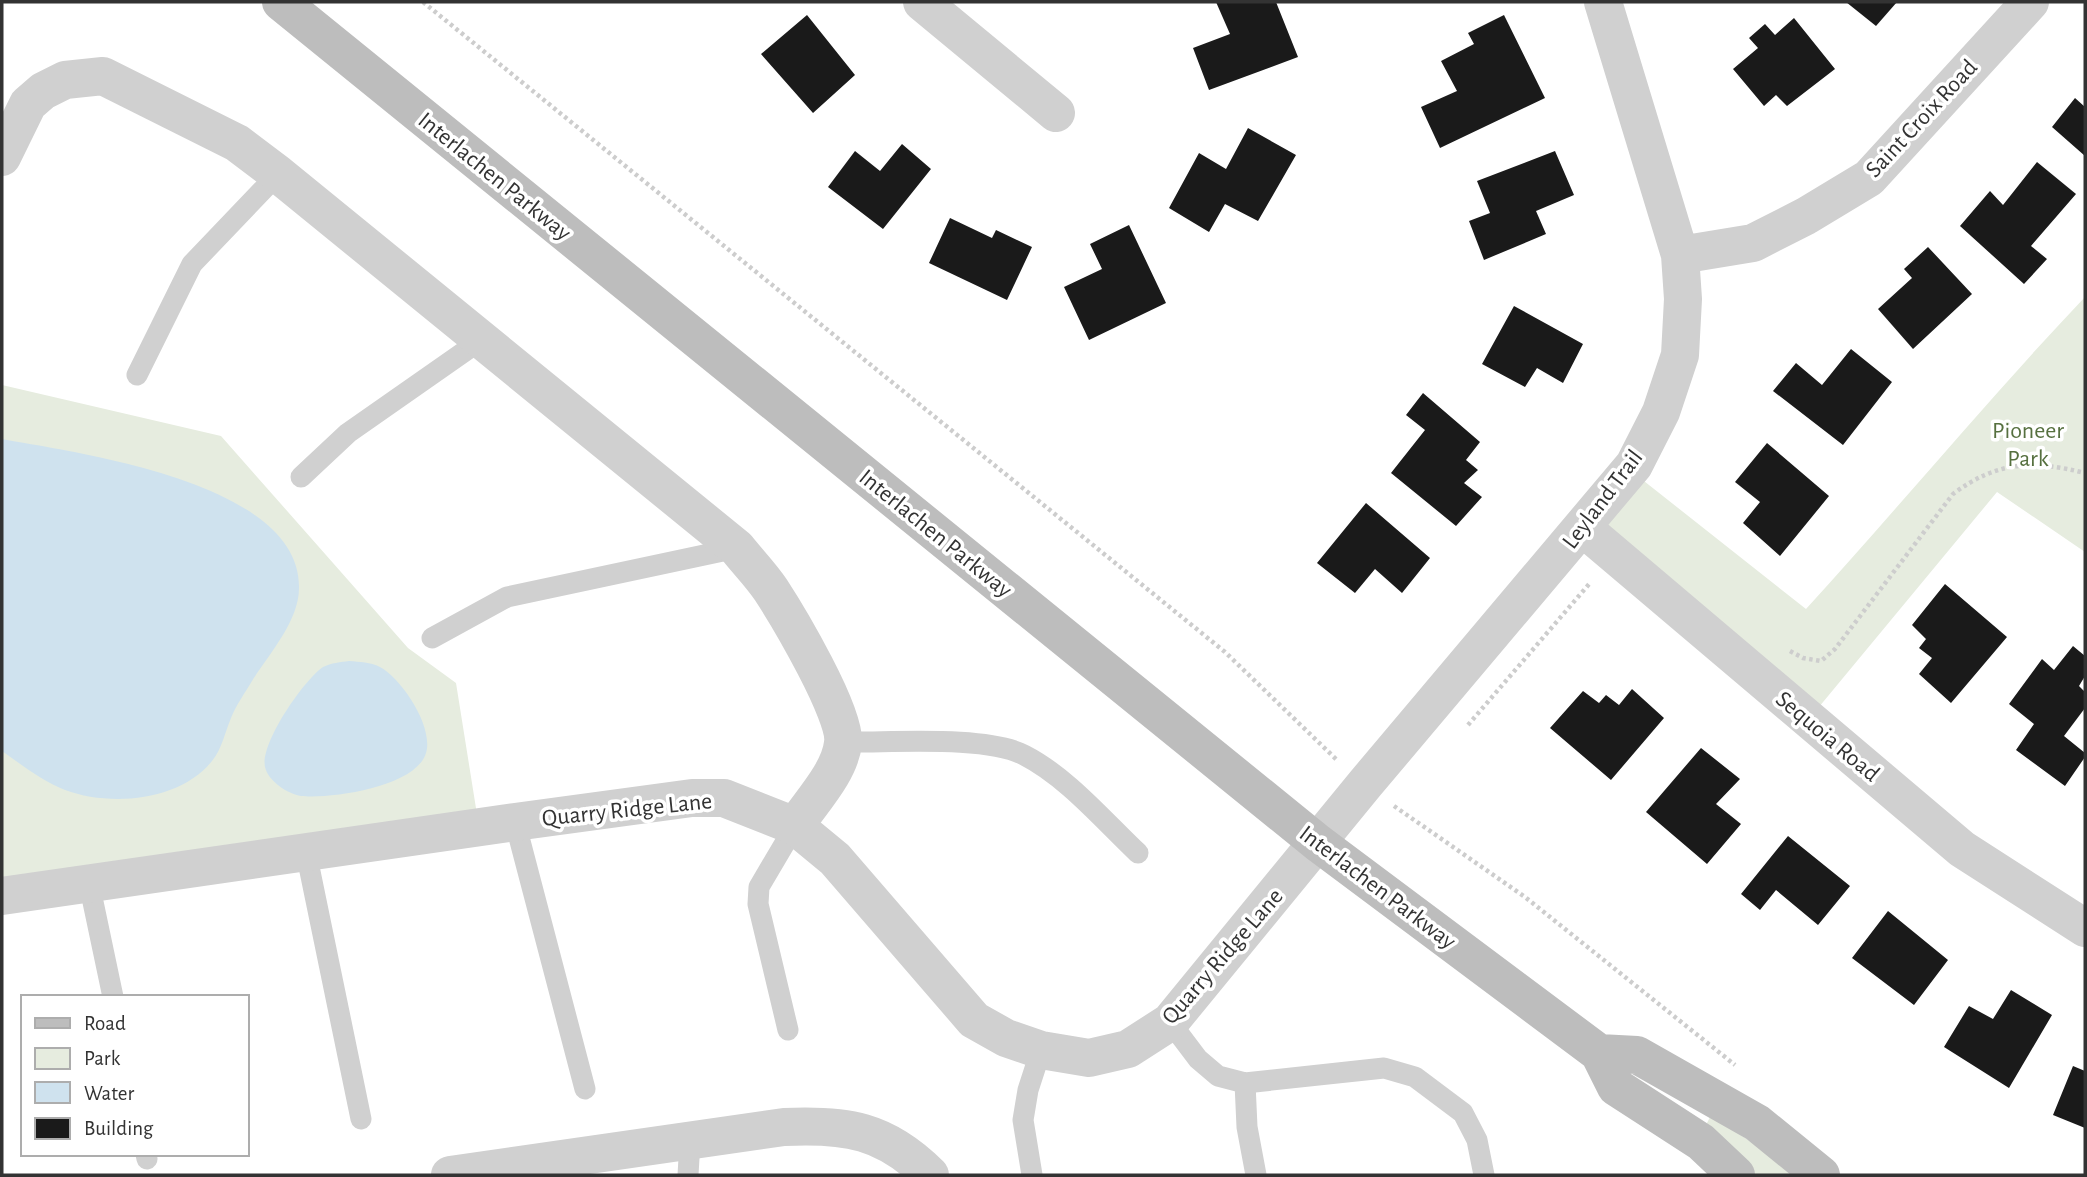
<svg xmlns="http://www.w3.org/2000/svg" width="2087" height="1177" viewBox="0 0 2087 1177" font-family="'Alegreya Sans',sans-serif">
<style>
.green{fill:#e6ecdf}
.water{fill:#cfe2ee}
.building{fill:#1a1a1a}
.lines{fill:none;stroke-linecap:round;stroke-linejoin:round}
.path{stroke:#cdcdcd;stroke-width:4.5;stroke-dasharray:3.5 3.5;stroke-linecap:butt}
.lane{stroke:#d0d0d0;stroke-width:21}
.street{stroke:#d0d0d0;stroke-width:38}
.secondary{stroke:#bdbdbd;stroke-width:38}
.labels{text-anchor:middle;stroke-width:7;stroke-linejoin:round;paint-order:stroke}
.street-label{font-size:24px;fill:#333;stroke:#fff}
.park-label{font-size:24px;fill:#56703f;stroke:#fff}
</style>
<rect width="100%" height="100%" fill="#fff"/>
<path class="green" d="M2085,297V552L1997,492L1809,719L1583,528L1630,470L1806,609C1900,506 1989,398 2085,297Z
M2,385L221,436L408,648L456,683L479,827L2,896Z
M1711,1115L1800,1175H1755L1705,1127Z"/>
<path class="water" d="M2,439C77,453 301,482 299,588C299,621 269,654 252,681C245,693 236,705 231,718C225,732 222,749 212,761C180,801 111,807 65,790C42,781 22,765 2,751Z
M349,661C360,662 370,662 380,667C402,679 434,727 426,753C416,787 331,799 301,796C288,794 268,781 265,767C260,743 304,680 323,667C331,663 341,662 349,661Z"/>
<path class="building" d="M1216,2H1276L1298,57L1209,90L1193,48L1230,34Z
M1846,2H1897L1876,26Z
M807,15L855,75L813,113L761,54Z
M1504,15L1545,98L1440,148L1421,107L1457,91L1441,61L1474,44L1468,33Z
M1794,18L1835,69L1787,106L1776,95L1764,106L1733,69L1758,48L1749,38L1765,24L1775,35Z
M2075,98L2085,107V156L2052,127Z
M1248,128L1296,155L1258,221L1225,204L1209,232L1169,208L1199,153L1226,169Z
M902,144L931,169L883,229L828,187L855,151L880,171Z
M1555,151L1574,195L1536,211L1546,234L1484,260L1469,221L1490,213L1477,181Z
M2037,162L2076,194L2031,246L2047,259L2024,284L1960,226L1990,191L2003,205Z
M950,218L992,238L996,230L1032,247L1007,300L929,263Z
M1129,225L1166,303L1089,340L1064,287L1102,269L1090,244Z
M1928,247L1972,294L1913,349L1878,309L1912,278L1904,269Z
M1514,306L1583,344L1563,383L1537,368L1525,387L1482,364Z
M1851,349L1892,382L1843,445L1773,391L1796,363L1822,385Z
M1423,393L1480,442L1466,460L1478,470L1464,483L1482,497L1456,526L1391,473L1425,430L1406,415Z
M1767,443L1829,496L1780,556L1743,523L1760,502L1735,482Z
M1366,503L1430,558L1402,593L1375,569L1355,593L1317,563Z
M1945,584L2007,637L1951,703L1919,674L1932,658L1919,648L1926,639L1912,625Z
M2073,646L2085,656V676L2079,686L2085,692V708L2064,736L2085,753V757L2065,786L2016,750L2034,724L2009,704L2042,659L2054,670Z
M1632,689L1664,718L1611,780L1550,728L1583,691L1599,703L1606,695L1619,705Z
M1701,748L1740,779L1716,804L1741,824L1707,864L1646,812Z
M1788,836L1850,886L1818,925L1776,890L1760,910L1741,894Z
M1888,911L1948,960L1914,1005L1852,958Z
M2011,990L2052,1015L2009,1088L1944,1047L1969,1006L1993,1019Z
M2073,1066L2085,1071V1128L2053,1115Z"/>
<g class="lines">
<path class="path" d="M423,2L1225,652L1338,761
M1790,651L1803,658L1821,661L1835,649L1953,494C1997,461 2033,460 2085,473
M1468,725L1590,583
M1394,806L1525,897L1735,1065"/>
<path class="lane" d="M137,375L192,264L278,174
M301,477L348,433L481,340
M432,638L507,597L737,548
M844,742C889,743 986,735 1024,755C1067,777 1103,820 1138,853
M515,822L585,1089
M306,852L361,1119
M89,883L113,997
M1170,1022L1198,1059L1218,1076L1245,1083L1247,1127L1256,1175
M788,1030L758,904L759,887L795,826
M1245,1083L1384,1068L1415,1077L1463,1113L1477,1140L1484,1175
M146,1154L147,1159
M688,1175L690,1141
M1032,1175L1023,1120L1028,1090L1041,1050"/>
<path class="street" d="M922,2L1056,113
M2,157L28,104L43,91L65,80L103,76L237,143L278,174L737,548C748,562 761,575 771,590C788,616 847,715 843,743C840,772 811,802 795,826
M1680,255L1753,243L1806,216L1869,178L2030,2
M1583,528L1962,849L2085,928
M2,896L515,822L692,798H724L795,826L835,859L974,1020L1006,1038L1041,1050L1089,1058L1128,1049L1170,1022L1365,784L1634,465L1661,412L1680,355L1683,299L1680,255L1603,2
M450,1175L784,1127C846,1124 885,1130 930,1175"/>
<path class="secondary" d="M281,2L1318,843L1599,1053L1616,1087L1701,1142L1736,1175
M1599,1053L1637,1055L1757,1123L1821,1175"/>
</g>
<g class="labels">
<g class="street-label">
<text transform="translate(1921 118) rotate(-47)" y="8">Saint Croix Road</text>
<text transform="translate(495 176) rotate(39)" y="8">Interlachen Parkway</text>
<text transform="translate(1602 499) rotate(-53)" y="8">Leyland Trail</text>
<text transform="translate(936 533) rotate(39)" y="8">Interlachen Parkway</text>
<text transform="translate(1828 736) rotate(40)" y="8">Sequoia Road</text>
<text transform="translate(627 809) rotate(-6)" y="8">Quarry Ridge Lane</text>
<text transform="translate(1378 887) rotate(37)" y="8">Interlachen Parkway</text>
<text transform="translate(1222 956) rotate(-49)" y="8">Quarry Ridge Lane</text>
</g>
<g class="park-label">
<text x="2028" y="438">Pioneer<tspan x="2028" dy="28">Park</tspan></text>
</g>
</g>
<rect width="2087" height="1177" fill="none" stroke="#333333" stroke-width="7"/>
<rect x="21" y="995" width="228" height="161" fill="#ffffff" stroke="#adadad" stroke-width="2"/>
<rect x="35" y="1018" width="35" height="10" fill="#bdbdbd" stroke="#adadad" stroke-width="2"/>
<text x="84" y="1030" font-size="21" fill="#333333">Road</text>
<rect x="35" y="1048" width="35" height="21" fill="#e6ecdf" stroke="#adadad" stroke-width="2"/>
<text x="84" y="1065" font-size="21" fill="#333333">Park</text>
<rect x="35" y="1082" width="35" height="21" fill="#cfe2ee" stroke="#adadad" stroke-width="2"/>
<text x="84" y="1100" font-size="21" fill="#333333">Water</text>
<rect x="35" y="1118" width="35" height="21" fill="#1a1a1a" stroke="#adadad" stroke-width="2"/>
<text x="84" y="1135" font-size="21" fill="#333333">Building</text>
</svg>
